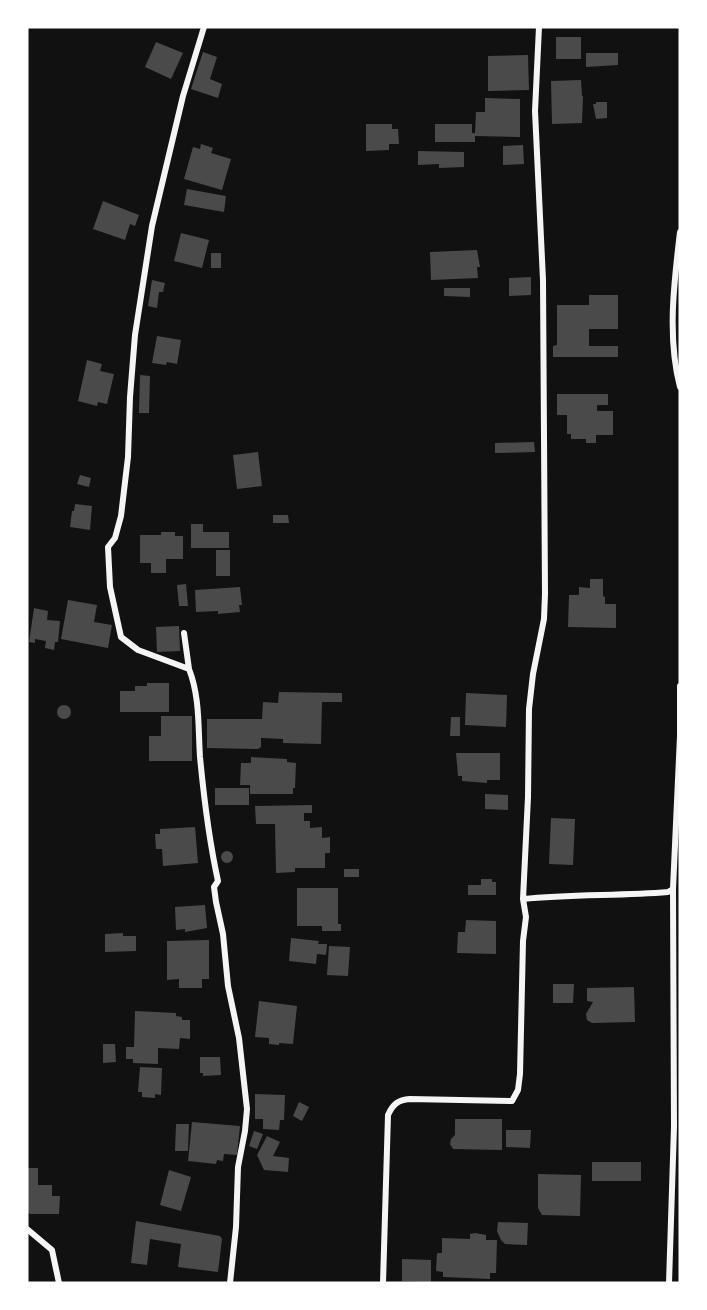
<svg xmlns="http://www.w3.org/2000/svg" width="707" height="1310" viewBox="0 0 707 1310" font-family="'IBM Plex Sans',sans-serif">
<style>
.building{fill:#4a4a4a}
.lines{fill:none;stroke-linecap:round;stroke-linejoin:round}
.minor{stroke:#f5f5f5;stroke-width:6}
</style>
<rect width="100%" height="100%" fill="#111"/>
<path class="building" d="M556,37H581V59H556Z
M156,42L183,53L171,79L145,67Z
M203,52L217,57L210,79L222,84L218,98L191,89Z
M586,53H618V65L586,67Z
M528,55L529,90L488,91V56Z
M581,80L582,96H583L582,123L552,124L551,81Z
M485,98L520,99V137L475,136V142H435V124H472V133H475L476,112H485Z
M596,102H607V118L596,119L593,104H596Z
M366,124H392V129H398L399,144H389V150L366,151Z
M201,144L213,148L211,153L231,159L222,190L184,179L193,147L200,149Z
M523,145L524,164L503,165V146Z
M418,151L464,152V167L439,168V164L418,165Z
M187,189L226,196L224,212L184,205Z
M103,201L139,215L135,226L130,224L125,240L93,229Z
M181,233L209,240L202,268L174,261Z
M477,250L480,267H477L478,278L431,280L430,252Z
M211,253H221V268H211Z
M531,277V295L509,296V278Z
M152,280L165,283L163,292H159L157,308L148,306Z
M444,288H470V297L444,296Z
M589,295H618V329H589V346H618V357H553V346L557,345V305H589Z
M157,336L181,340L177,364L167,362L166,365L152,363Z
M87,360L102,364L100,371L114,374L107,404L98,402L97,406L78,401Z
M140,375L150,376L149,413H139Z
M557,394H608V405H597V411H613V435H596V443H586V439H571V434H567V415H557Z
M534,442L535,452L495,453V443Z
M258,452L262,486L237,489L233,455Z
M80,475L91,478L89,487L77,484Z
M75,504L92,506L90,530L70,527L72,511H74Z
M273,515H288L289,523H273Z
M191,524H203V532H229V548H191Z
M161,532H175V536H183V559H166V573H151V563H140V535H161Z
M216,550H230V576H216Z
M590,579H603V596L605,597V604H616V628L568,627L569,595H579V587L590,588Z
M186,584L188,606H179L177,585Z
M240,587L242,605H239L240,612L218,614V611L196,612L195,590Z
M68,600L97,605L94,622L112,625L108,648L61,639Z
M34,608L48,611L47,620L60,621L58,642H55L54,650L45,648L46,641L35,639V643L29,642Z
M179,626L180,651L157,652L156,627Z
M147,683H169V712H120V691H135V686H147Z
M279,692L342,693V702H322L321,744L283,743V739L261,738V747L258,749L207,748V719H262L263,702L278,703Z
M466,693L507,695L506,727L465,725Z
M57 712a7 7 0 1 1 14 0a7 7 0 1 1-14 0Z
M161,716H192V761H149V736H161Z
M451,717H460V736H450Z
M456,753H500V780H487V783L462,781V776H458Z
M251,757L287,759V762L296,763L295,788H293V794H250V785H240L241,763H251Z
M215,788H249V805H215Z
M485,794L508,795V810L485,809Z
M312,805V813H304V821H310V828L322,827V838L330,837V853H325V868H295V872L276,873L275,824H256L255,806Z
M551,818L575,819L573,865L549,864Z
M195,827L198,863L163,866L162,849H156L155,834H160V829Z
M221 857a6 6 0 1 1 12 0a6 6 0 1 1-12 0Z
M344,869H359V877H344Z
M481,879H492V882H496V895H468V885H481Z
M297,888H338V924H341V931H322V926H297Z
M205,905L207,928L185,932V929L176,930L175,907Z
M466,920L496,921V954L457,953L458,932H465Z
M123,933V936H136V951L105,952V934Z
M291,938L319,941L318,944H327L326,955L317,954L316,964L289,961Z
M209,940V979H202V988H179V979L167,980V941Z
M329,946L350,947L348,976L327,975Z
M553,984H574L573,1003H553Z
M634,987L635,1022L592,1023L587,1020L586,1014L593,1002L587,1001V988Z
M259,1001L297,1006L293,1044L279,1043V1045L269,1044V1038L255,1037Z
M135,1011L176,1013V1016L182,1017V1020H190V1039L180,1038L179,1049L158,1048V1064L133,1063V1059H126V1047H134Z
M103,1044H115L116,1062L103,1063Z
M200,1057H220L221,1075L203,1076V1073H200Z
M140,1067L162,1068L161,1095L155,1094V1098L142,1097V1092H138Z
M255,1094L285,1095L284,1120H280L279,1130L263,1129V1119H255Z
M299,1102L309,1107L302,1121L293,1116Z
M455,1119H502V1150L453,1149L450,1144L451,1139L455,1135Z
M192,1122L240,1126L237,1155L224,1154L223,1161L217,1160L216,1164L188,1161Z
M176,1124H189L188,1151H175Z
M506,1130H531L530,1148L506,1147Z
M254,1131L263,1134L257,1149L249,1146Z
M267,1136L280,1142L273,1156L289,1158L288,1172L264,1170L257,1155Z
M592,1162H641V1181H592Z
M27,1168H38V1185H52V1196H60L59,1214H30L27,1211Z
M169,1170L191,1177L181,1211L160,1205Z
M538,1174L581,1175L580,1216L542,1215L538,1208Z
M136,1221L220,1236L222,1239L218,1272L178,1267L181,1244L150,1239L147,1265L131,1263Z
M498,1222L528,1223L527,1245L505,1244L501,1240L497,1231Z
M475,1233L486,1235V1240H497L496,1273H490V1279L443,1277V1272L436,1271L437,1253H442V1238L470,1239V1234Z
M402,1259L431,1260V1282L402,1281Z"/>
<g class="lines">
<path class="minor" d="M204,27L183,96L152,226L135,335L130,397L128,457L121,516L115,538L108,547L110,587L121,637L138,650L189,669C200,697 198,727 200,757C204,799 209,840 218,881L214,887L216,902L223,934L228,986L239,1038L247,1109L245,1131L238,1167L236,1227L230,1283
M680,232C674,283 667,337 680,387
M184,633L189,669
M523,899L528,797L529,709L533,674L544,619L545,594L543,280L535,111L539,27
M27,1229L52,1250L59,1283
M383,1283L388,1115C393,1104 398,1100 410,1099L512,1101L518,1090L520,1074L523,941L526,917L523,899C571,894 620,896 668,892L673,889L680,736V686
M669,1283L674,1127L673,889"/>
</g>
<rect width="707" height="1310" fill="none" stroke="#ffffff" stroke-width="57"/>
</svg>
